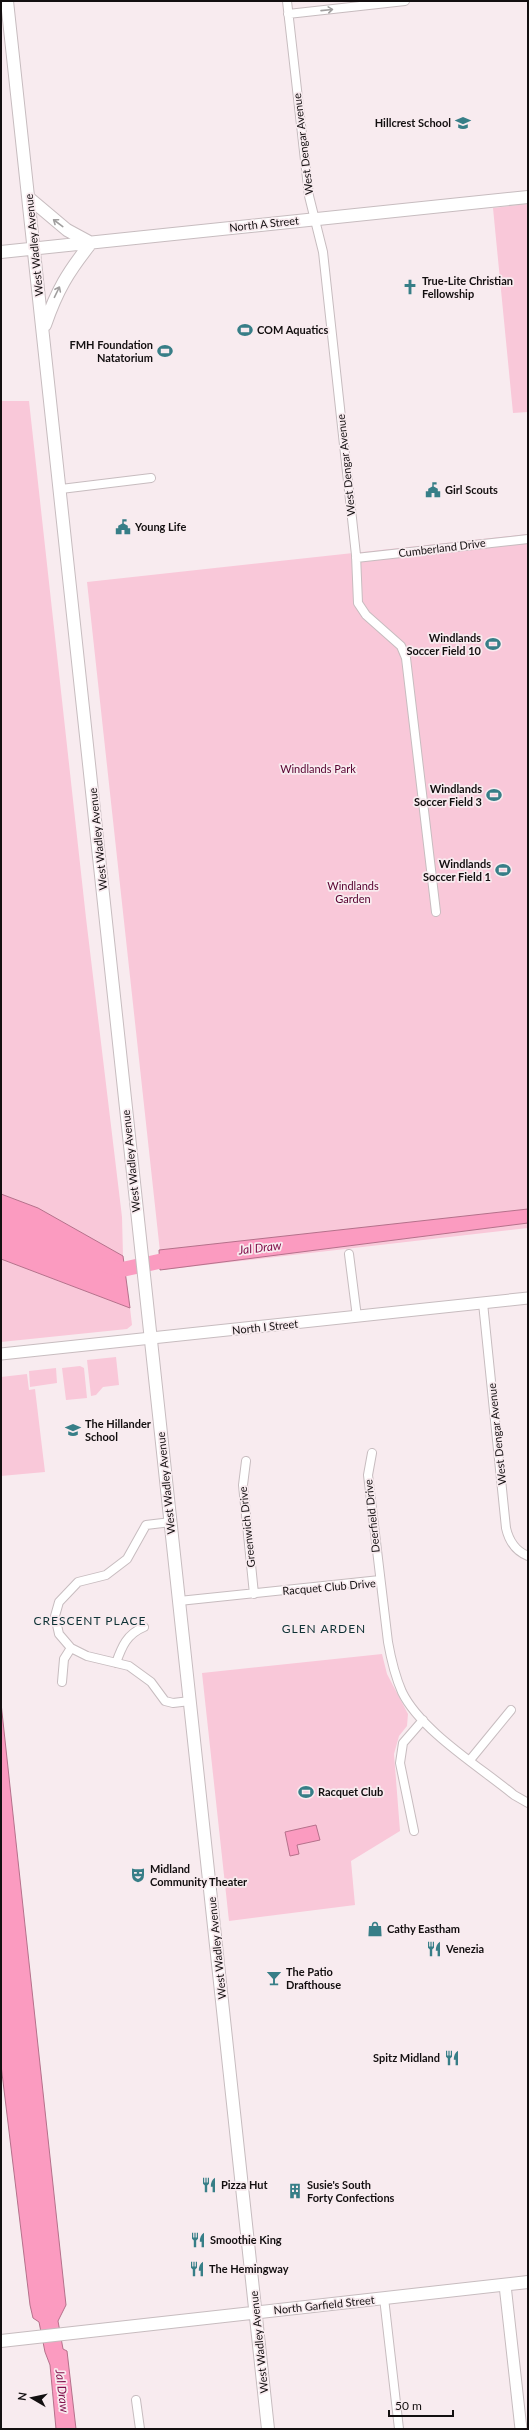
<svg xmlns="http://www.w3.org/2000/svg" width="529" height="2430" viewBox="0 0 529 2430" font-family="Lato,sans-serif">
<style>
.green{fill:#f9c8d9}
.water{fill:#fb9bc0;stroke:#b5718b}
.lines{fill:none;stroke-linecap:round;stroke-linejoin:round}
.river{stroke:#fb9bc0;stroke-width:15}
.minor-casing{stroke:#c7bcbf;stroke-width:10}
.tertiary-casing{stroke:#c7bcbf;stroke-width:13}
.secondary-casing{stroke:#c7bcbf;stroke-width:14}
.minor{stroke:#fff;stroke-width:8}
.tertiary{stroke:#fff;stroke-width:11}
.secondary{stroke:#fff;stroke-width:12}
.oneway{stroke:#a19f9f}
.labels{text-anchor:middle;stroke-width:3.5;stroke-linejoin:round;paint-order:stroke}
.poi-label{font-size:11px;font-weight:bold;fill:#130f10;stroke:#f8ebef;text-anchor:start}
.street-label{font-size:11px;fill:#130f10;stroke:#f8ebef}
.park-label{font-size:11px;fill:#56002f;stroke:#f8ebef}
.water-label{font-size:12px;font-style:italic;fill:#82124c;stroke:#f8ebef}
.neighbourhood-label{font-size:12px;letter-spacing:1px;fill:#0f3236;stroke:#f8ebef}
</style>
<rect width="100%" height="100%" fill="#f8ebef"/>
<path class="green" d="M528,204V412L513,413L493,208Z
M1,401H29L86,918L122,1217L123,1256L38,1208L1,1194Z
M528,534V1228L162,1270L87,582Z
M1,1259L130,1308L132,1325L127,1329L1,1342Z
M116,1357L119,1385L103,1387L96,1395L91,1396L87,1360Z
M80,1366L84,1368L87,1398L66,1400L62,1368Z
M56,1368L57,1383L30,1387L29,1371Z
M27,1374L29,1390L35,1389L45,1472L1,1476V1377Z
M382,1654L387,1674L408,1714L407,1726L399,1736L394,1754L400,1831L351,1861L355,1905L229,1921L202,1673Z"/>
<path class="water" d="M1,1194L38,1208L123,1256L130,1308L1,1259Z
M528,1209V1223L160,1270L159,1250Z
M1,1703L66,2305L58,2321L63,2349L67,2351L76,2429H56L50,2365L45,2352L39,2322L33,2318L30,2305L1,2065Z
M316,1825L320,1840L297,1845L299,1854L290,1856L285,1832Z"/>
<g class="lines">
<path class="river" d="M106,1265L120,1270L179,1257"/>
<g class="minor-casing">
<path id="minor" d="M287,1L309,196L323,252L356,555L358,603L366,615L401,646L406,658L436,912
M288,14L405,1
M61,489L151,478
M356,558L528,539
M349,1254L357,1317
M483,1303L506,1528C509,1541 515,1551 528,1556
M372,1453L368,1475L388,1642C391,1659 395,1676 402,1692C421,1731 480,1767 514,1795L528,1803
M246,1461L243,1485L254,1594
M171,1522L146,1525L127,1559L106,1575L78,1582L59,1602L55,1616L59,1634L71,1648L87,1656L129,1666L151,1682L165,1701L173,1703L190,1701
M179,1601L380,1580
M116,1663C122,1646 127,1634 144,1627
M62,1682L64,1659L71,1648
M470,1760L511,1710
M414,1831L400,1763L403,1743L423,1720
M384,2298L399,2429
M136,2400L140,2429"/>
</g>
<g class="tertiary-casing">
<path id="tertiary" d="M1,1354L528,1298
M505,2285L521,2429"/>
</g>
<g class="secondary-casing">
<path id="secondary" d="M7,1L268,2429
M29,198L67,230L91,243C68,272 57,290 45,325
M1,252L528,197
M1,2341L528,2282"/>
</g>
<use href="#minor" class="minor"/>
<use href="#tertiary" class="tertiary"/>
<use href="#secondary" class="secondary"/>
</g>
<defs><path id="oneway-shaft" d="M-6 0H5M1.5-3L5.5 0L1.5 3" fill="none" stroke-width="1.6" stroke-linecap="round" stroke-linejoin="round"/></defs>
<g class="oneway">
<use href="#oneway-shaft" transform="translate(327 10) rotate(-6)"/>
<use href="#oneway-shaft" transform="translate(58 223) rotate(-143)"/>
<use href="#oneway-shaft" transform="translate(57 292) rotate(-64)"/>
</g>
<defs>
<g id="school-bare" transform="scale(1.2)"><path d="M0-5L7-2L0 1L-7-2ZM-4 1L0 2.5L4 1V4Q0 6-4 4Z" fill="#377e87" stroke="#f8ebef" stroke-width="2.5" paint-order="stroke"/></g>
<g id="church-bare" transform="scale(1.2)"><path d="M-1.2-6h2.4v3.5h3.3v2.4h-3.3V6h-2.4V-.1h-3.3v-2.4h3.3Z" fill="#377e87" stroke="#f8ebef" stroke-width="2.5" paint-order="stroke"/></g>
<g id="stadium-bare" transform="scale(1.2)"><path d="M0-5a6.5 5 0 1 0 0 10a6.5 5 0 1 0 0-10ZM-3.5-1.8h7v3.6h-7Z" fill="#377e87" stroke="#f8ebef" stroke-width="2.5" paint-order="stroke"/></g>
<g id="civic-bare" transform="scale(1.2)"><path d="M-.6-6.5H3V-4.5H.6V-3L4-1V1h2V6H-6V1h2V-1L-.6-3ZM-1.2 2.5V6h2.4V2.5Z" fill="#377e87" stroke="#f8ebef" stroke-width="2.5" paint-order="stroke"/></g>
<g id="theatre-bare" transform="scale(1.2)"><path d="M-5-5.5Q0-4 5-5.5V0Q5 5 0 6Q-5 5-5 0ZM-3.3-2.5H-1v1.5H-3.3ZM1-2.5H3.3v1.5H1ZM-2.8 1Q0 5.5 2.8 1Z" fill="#377e87" stroke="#f8ebef" stroke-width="2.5" paint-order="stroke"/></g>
<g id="shop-bare" transform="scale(1.2)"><path d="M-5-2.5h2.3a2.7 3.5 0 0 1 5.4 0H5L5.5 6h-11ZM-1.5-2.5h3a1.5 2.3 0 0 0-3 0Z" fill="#377e87" stroke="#f8ebef" stroke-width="2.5" paint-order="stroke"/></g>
<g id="restaurant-bare" transform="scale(1.2)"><path d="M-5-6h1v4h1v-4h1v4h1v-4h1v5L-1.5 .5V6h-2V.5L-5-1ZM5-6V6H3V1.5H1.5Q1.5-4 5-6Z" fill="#377e87" stroke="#f8ebef" stroke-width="2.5" paint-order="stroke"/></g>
<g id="bar-bare" transform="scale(1.2)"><path d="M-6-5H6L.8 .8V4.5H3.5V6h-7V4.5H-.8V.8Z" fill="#377e87" stroke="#f8ebef" stroke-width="2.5" paint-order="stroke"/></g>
<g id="building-bare" transform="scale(1.2)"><path d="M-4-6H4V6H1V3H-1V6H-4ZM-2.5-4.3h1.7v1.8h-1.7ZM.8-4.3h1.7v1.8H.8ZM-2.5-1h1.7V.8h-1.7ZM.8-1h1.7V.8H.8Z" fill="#377e87" stroke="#f8ebef" stroke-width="2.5" paint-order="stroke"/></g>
</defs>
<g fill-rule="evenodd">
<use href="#school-bare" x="463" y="123"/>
<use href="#church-bare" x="410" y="287"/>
<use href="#stadium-bare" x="245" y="330"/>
<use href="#stadium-bare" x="165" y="351"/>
<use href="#civic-bare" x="433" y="490"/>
<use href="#civic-bare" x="123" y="527"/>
<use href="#stadium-bare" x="493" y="644"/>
<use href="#stadium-bare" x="494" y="795"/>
<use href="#stadium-bare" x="503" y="870"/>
<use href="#school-bare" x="73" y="1430"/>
<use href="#stadium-bare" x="306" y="1792"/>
<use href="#theatre-bare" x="138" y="1875"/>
<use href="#shop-bare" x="375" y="1929"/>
<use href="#restaurant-bare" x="434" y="1949"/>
<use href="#bar-bare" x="274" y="1978"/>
<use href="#restaurant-bare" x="452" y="2058"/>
<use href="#restaurant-bare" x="209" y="2185"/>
<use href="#building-bare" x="295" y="2191"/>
<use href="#restaurant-bare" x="198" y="2240"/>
<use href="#restaurant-bare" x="197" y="2269"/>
</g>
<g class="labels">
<g class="poi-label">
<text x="451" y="127" text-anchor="end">Hillcrest School</text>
<text x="422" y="285">True-Lite Christian<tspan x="422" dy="13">Fellowship</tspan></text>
<text x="257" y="334">COM Aquatics</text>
<text x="153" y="349" text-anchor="end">FMH Foundation<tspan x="153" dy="13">Natatorium</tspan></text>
<text x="445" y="494">Girl Scouts</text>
<text x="135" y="531">Young Life</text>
<text x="481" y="642" text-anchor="end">Windlands<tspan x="481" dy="13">Soccer Field 10</tspan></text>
<text x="482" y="793" text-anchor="end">Windlands<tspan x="482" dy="13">Soccer Field 3</tspan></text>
<text x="491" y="868" text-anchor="end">Windlands<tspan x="491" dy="13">Soccer Field 1</tspan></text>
<text x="85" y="1428">The Hillander<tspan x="85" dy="13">School</tspan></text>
<text x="318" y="1796">Racquet Club</text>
<text x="150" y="1873">Midland<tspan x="150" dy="13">Community Theater</tspan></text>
<text x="387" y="1933">Cathy Eastham</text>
<text x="446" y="1953">Venezia</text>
<text x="286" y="1976">The Patio<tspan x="286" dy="13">Drafthouse</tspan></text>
<text x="440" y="2062" text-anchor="end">Spitz Midland</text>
<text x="221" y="2189">Pizza Hut</text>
<text x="307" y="2189">Susie's South<tspan x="307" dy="13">Forty Confections</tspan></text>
<text x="210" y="2244">Smoothie King</text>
<text x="209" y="2273">The Hemingway</text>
</g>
<g class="street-label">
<text transform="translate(303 144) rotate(-97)" y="4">West Dengar Avenue</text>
<text transform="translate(264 224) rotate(-6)" y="4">North A Street</text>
<text transform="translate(34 245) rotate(-96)" y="4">West Wadley Avenue</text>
<text transform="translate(346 465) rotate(-96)" y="4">West Dengar Avenue</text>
<text transform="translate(442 548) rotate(-7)" y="4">Cumberland Drive</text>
<text transform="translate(98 839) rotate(-96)" y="4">West Wadley Avenue</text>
<text transform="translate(131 1161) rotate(-96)" y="4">West Wadley Avenue</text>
<text transform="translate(265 1327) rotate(-6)" y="4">North I Street</text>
<text transform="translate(497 1434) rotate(-96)" y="4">West Dengar Avenue</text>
<text transform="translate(166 1483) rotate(-96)" y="4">West Wadley Avenue</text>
<text transform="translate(372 1516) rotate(-96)" y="4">Deerfield Drive</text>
<text transform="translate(247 1527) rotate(-96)" y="4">Greenwich Drive</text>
<text transform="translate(329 1587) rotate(-5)" y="4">Racquet Club Drive</text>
<text transform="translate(217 1948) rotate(-96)" y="4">West Wadley Avenue</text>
<text transform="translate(324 2305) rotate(-6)" y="4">North Garfield Street</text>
<text transform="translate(259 2342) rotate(-96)" y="4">West Wadley Avenue</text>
</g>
<g class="park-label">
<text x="318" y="773">Windlands Park</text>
<text x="353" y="890">Windlands<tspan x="353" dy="13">Garden</tspan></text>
</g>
<g class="water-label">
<text transform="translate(260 1248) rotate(-7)" y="4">Jal Draw</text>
<text transform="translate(62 2391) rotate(83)" y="4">Jal Draw</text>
</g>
<g class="neighbourhood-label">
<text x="90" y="1625">CRESCENT PLACE</text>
<text x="324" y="1633">GLEN ARDEN</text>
</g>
</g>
<rect width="529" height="2430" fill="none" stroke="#130f10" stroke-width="4"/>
<g transform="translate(32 2398) rotate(279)" stroke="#f8ebef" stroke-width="3" paint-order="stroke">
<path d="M0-3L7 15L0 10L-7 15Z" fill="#130f10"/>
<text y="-6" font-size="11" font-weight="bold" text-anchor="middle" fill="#130f10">N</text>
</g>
<path d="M389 2410v6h64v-6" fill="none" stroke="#130f10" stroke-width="2"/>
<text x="395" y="2410" font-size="12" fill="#130f10" stroke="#f8ebef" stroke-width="3" paint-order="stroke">50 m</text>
</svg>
